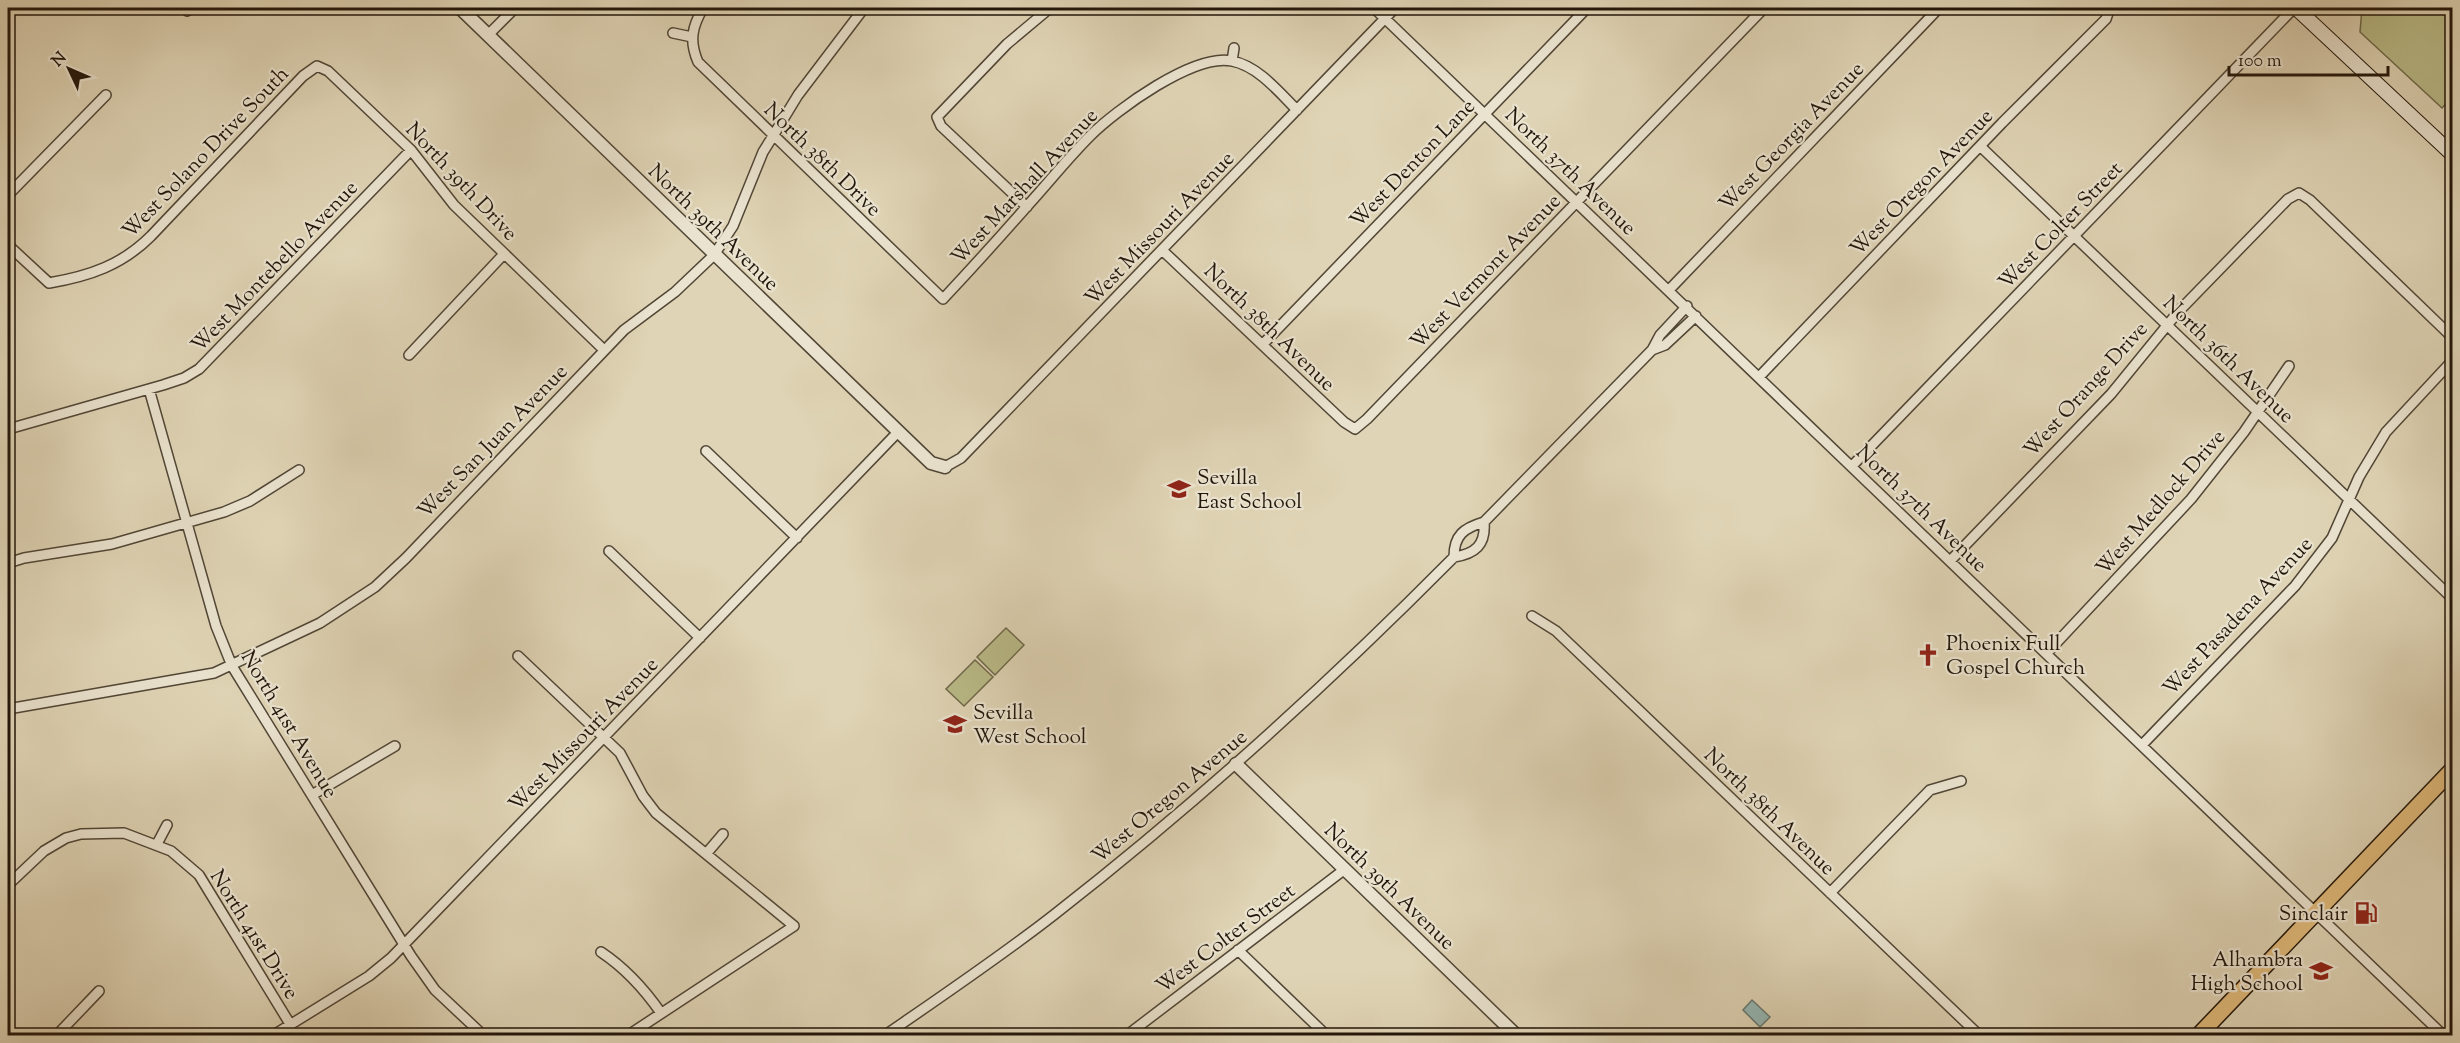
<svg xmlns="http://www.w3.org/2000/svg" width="2460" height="1043" viewBox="0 0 2460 1043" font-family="'Sorts Mill Goudy',serif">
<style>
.green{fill:#b9bb88;stroke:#6e684a;stroke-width:1.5}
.water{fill:#95b7b4;stroke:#677770;stroke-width:1.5}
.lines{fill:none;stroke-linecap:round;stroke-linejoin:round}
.minor-casing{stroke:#514636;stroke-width:12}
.tertiary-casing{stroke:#514636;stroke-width:15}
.secondary-casing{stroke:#22160b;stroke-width:16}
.primary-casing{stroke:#22160b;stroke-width:18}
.minor{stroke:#eae3cf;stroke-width:9}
.tertiary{stroke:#eae3cf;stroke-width:12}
.secondary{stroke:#eae3cf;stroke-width:14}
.primary{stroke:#e0ba7a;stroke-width:15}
.labels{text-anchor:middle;stroke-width:4.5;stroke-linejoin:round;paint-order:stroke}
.street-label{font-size:21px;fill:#22160b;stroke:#eae3cf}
.poi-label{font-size:21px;fill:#22160b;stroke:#eae3cf;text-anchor:start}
</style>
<rect width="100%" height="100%" fill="#dfd4b5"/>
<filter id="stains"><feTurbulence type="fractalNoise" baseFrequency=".00333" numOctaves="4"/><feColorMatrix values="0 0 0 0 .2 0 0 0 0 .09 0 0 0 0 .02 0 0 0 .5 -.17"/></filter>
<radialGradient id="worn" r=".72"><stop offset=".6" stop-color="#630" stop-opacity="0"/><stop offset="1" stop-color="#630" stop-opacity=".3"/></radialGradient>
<path class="green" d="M2362,8H2452V97L2442,108L2360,32Z
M1006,628L1024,645L995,675L977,657Z
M975,660L993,677L964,706L946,689Z"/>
<path class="water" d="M1752,1000L1770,1017L1760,1027L1743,1010Z"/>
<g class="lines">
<g class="minor-casing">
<path id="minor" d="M703,8C692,27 689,41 698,62L943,299C972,268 1001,236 1029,204C1049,182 1068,158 1090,136C1116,110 1194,53 1232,61C1258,66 1279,92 1297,110
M1374,8L2444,1036
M8,10L10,8
M187,11L191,8
M673,33L692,37
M488,35L515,8
M1232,61L1234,48
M1980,146L2452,598
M8,195L106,95
M1027,207L941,126L937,117L1007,44L1050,8
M8,245L49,283C90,276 122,265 151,236L303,76L317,66L328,71L411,150L454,205L604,350
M1162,250L1344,422L1355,429L1367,419L1764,8
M1669,290L1939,8
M1263,344L1587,8
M1652,350L1665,345L1696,316
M409,355L504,254
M1759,377L2002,123L2106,19L2108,13L2105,8
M149,389L216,626L232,666L411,956L435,990L484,1036
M8,424L12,428L163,385L184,378L199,369L411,150
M706,451L797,538
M1852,466L2294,8
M945,467L961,458L1395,8
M609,551L700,638
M1454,557C1454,535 1464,528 1484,522L1652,350L1660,335L1687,306
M1950,561L2111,394L2178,312L2288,199L2299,193L2310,200L2452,337
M8,563L24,558L112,544L224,512L250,501L299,470
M1532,616L1556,631L1980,1036
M2047,653L2191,499L2244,432L2289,366
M518,656L620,753L643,796L656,813L794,926L627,1036
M8,709L214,673L320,623L375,587L406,558L624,330L675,292L714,255L733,226L763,152L773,136L798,95L864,8
M2142,745L2295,586L2332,538L2359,477L2386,432L2452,361
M312,795L395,746
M157,844L167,825
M706,854L723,834
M8,885L44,851L66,838L81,834L124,833L171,851L199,875L290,1024
M1830,893L1930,790L1961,781
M1238,950L1327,1036
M601,952C625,968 645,990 661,1013
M56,1036L99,991
M272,1036L369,976L391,958L898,432
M884,1036C942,996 1000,957 1055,914C1196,804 1328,684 1454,557C1475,554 1486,545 1484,522
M1126,1036L1345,869"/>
</g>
<g class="tertiary-casing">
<path id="tertiary" d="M460,8L931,463L945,467
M1236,764L1517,1036"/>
</g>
<g class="secondary-casing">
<path id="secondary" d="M2296,8L2452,154"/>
</g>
<g class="primary-casing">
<path id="primary" d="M2198,1036L2452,770"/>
</g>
<use href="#minor" class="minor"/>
<use href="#tertiary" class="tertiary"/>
<use href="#secondary" class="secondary"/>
<use href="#primary" class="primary"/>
</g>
<defs>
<g id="school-bare" transform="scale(1.8)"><path d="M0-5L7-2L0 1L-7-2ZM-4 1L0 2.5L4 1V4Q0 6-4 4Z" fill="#8f2418" stroke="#eae3cf" stroke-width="2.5" paint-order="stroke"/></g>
<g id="church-bare" transform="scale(1.8)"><path d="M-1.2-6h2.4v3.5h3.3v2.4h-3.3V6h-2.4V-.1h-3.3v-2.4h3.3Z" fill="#8f2418" stroke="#eae3cf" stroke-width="2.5" paint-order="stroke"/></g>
<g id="fuel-bare" transform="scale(1.8)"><path d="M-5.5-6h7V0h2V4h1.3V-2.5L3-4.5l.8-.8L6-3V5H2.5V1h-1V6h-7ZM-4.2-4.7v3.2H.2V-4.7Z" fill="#8f2418" stroke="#eae3cf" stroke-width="2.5" paint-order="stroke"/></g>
</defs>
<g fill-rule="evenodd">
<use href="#school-bare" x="1179" y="489"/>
<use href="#church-bare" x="1928" y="655"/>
<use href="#school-bare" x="955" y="724"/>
<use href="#fuel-bare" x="2366" y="913"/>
<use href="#school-bare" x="2321" y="971"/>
</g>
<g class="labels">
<g class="street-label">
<text transform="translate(1791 136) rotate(-46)" y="7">West Georgia Avenue</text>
<text transform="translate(205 152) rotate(-46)" y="7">West Solano Drive South</text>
<text transform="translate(823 159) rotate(44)" y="7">North 38th Drive</text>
<text transform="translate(1412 163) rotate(-46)" y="7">West Denton Lane</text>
<text transform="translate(1571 171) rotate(44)" y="7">North 37th Avenue</text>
<text transform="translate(462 181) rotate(47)" y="7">North 39th Drive</text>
<text transform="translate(1921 182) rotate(-46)" y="7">West Oregon Avenue</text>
<text transform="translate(1024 186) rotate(-47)" y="7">West Marshall Avenue</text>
<text transform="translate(2060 225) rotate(-46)" y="7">West Colter Street</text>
<text transform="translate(714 227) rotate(44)" y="7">North 39th Avenue</text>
<text transform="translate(1159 228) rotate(-46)" y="7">West Missouri Avenue</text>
<text transform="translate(274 266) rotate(-46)" y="7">West Montebello Avenue</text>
<text transform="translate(1485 271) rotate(-46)" y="7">West Vermont Avenue</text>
<text transform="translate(1270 327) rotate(44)" y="7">North 38th Avenue</text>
<text transform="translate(2229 359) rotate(44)" y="7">North 36th Avenue</text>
<text transform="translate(2085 389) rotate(-48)" y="7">West Orange Drive</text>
<text transform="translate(492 441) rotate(-46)" y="7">West San Juan Avenue</text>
<text transform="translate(2160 502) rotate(-49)" y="7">West Medlock Drive</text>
<text transform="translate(1922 508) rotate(44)" y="7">North 37th Avenue</text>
<text transform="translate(2237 616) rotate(-47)" y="7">West Pasadena Avenue</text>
<text transform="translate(290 724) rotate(59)" y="7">North 41st Avenue</text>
<text transform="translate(583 734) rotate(-46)" y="7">West Missouri Avenue</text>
<text transform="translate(1169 796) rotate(-40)" y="7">West Oregon Avenue</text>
<text transform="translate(1770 811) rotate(44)" y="7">North 38th Avenue</text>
<text transform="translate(1390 886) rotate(44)" y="7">North 39th Avenue</text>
<text transform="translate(255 934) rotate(58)" y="7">North 41st Drive</text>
<text transform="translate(1225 938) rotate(-37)" y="7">West Colter Street</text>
</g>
<g class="poi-label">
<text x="1197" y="484">Sevilla<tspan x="1197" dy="24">East School</tspan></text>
<text x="1946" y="650">Phoenix Full<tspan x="1946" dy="24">Gospel Church</tspan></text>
<text x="973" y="719">Sevilla<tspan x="973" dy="24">West School</tspan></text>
<text x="2348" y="920" text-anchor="end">Sinclair</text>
<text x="2303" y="966" text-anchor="end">Alhambra<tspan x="2303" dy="24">High School</tspan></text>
</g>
</g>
<rect width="2460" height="1043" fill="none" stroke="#dfd4b5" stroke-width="30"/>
<rect x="9" y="9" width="2442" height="1025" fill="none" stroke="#22160b" stroke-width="3"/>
<rect x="15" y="15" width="2430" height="1013" fill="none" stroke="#22160b" stroke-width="1.5"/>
<g transform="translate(69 69) rotate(314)" stroke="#eae3cf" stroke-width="4.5" paint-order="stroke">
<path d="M0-4.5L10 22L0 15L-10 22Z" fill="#22160b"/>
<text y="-9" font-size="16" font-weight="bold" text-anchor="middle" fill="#22160b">N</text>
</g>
<path d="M2229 66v9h159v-9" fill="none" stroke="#22160b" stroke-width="3"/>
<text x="2238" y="66" font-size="18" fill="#22160b" stroke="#eae3cf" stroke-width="4.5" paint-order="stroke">100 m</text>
<rect width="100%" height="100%" filter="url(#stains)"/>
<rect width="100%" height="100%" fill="url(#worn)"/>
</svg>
